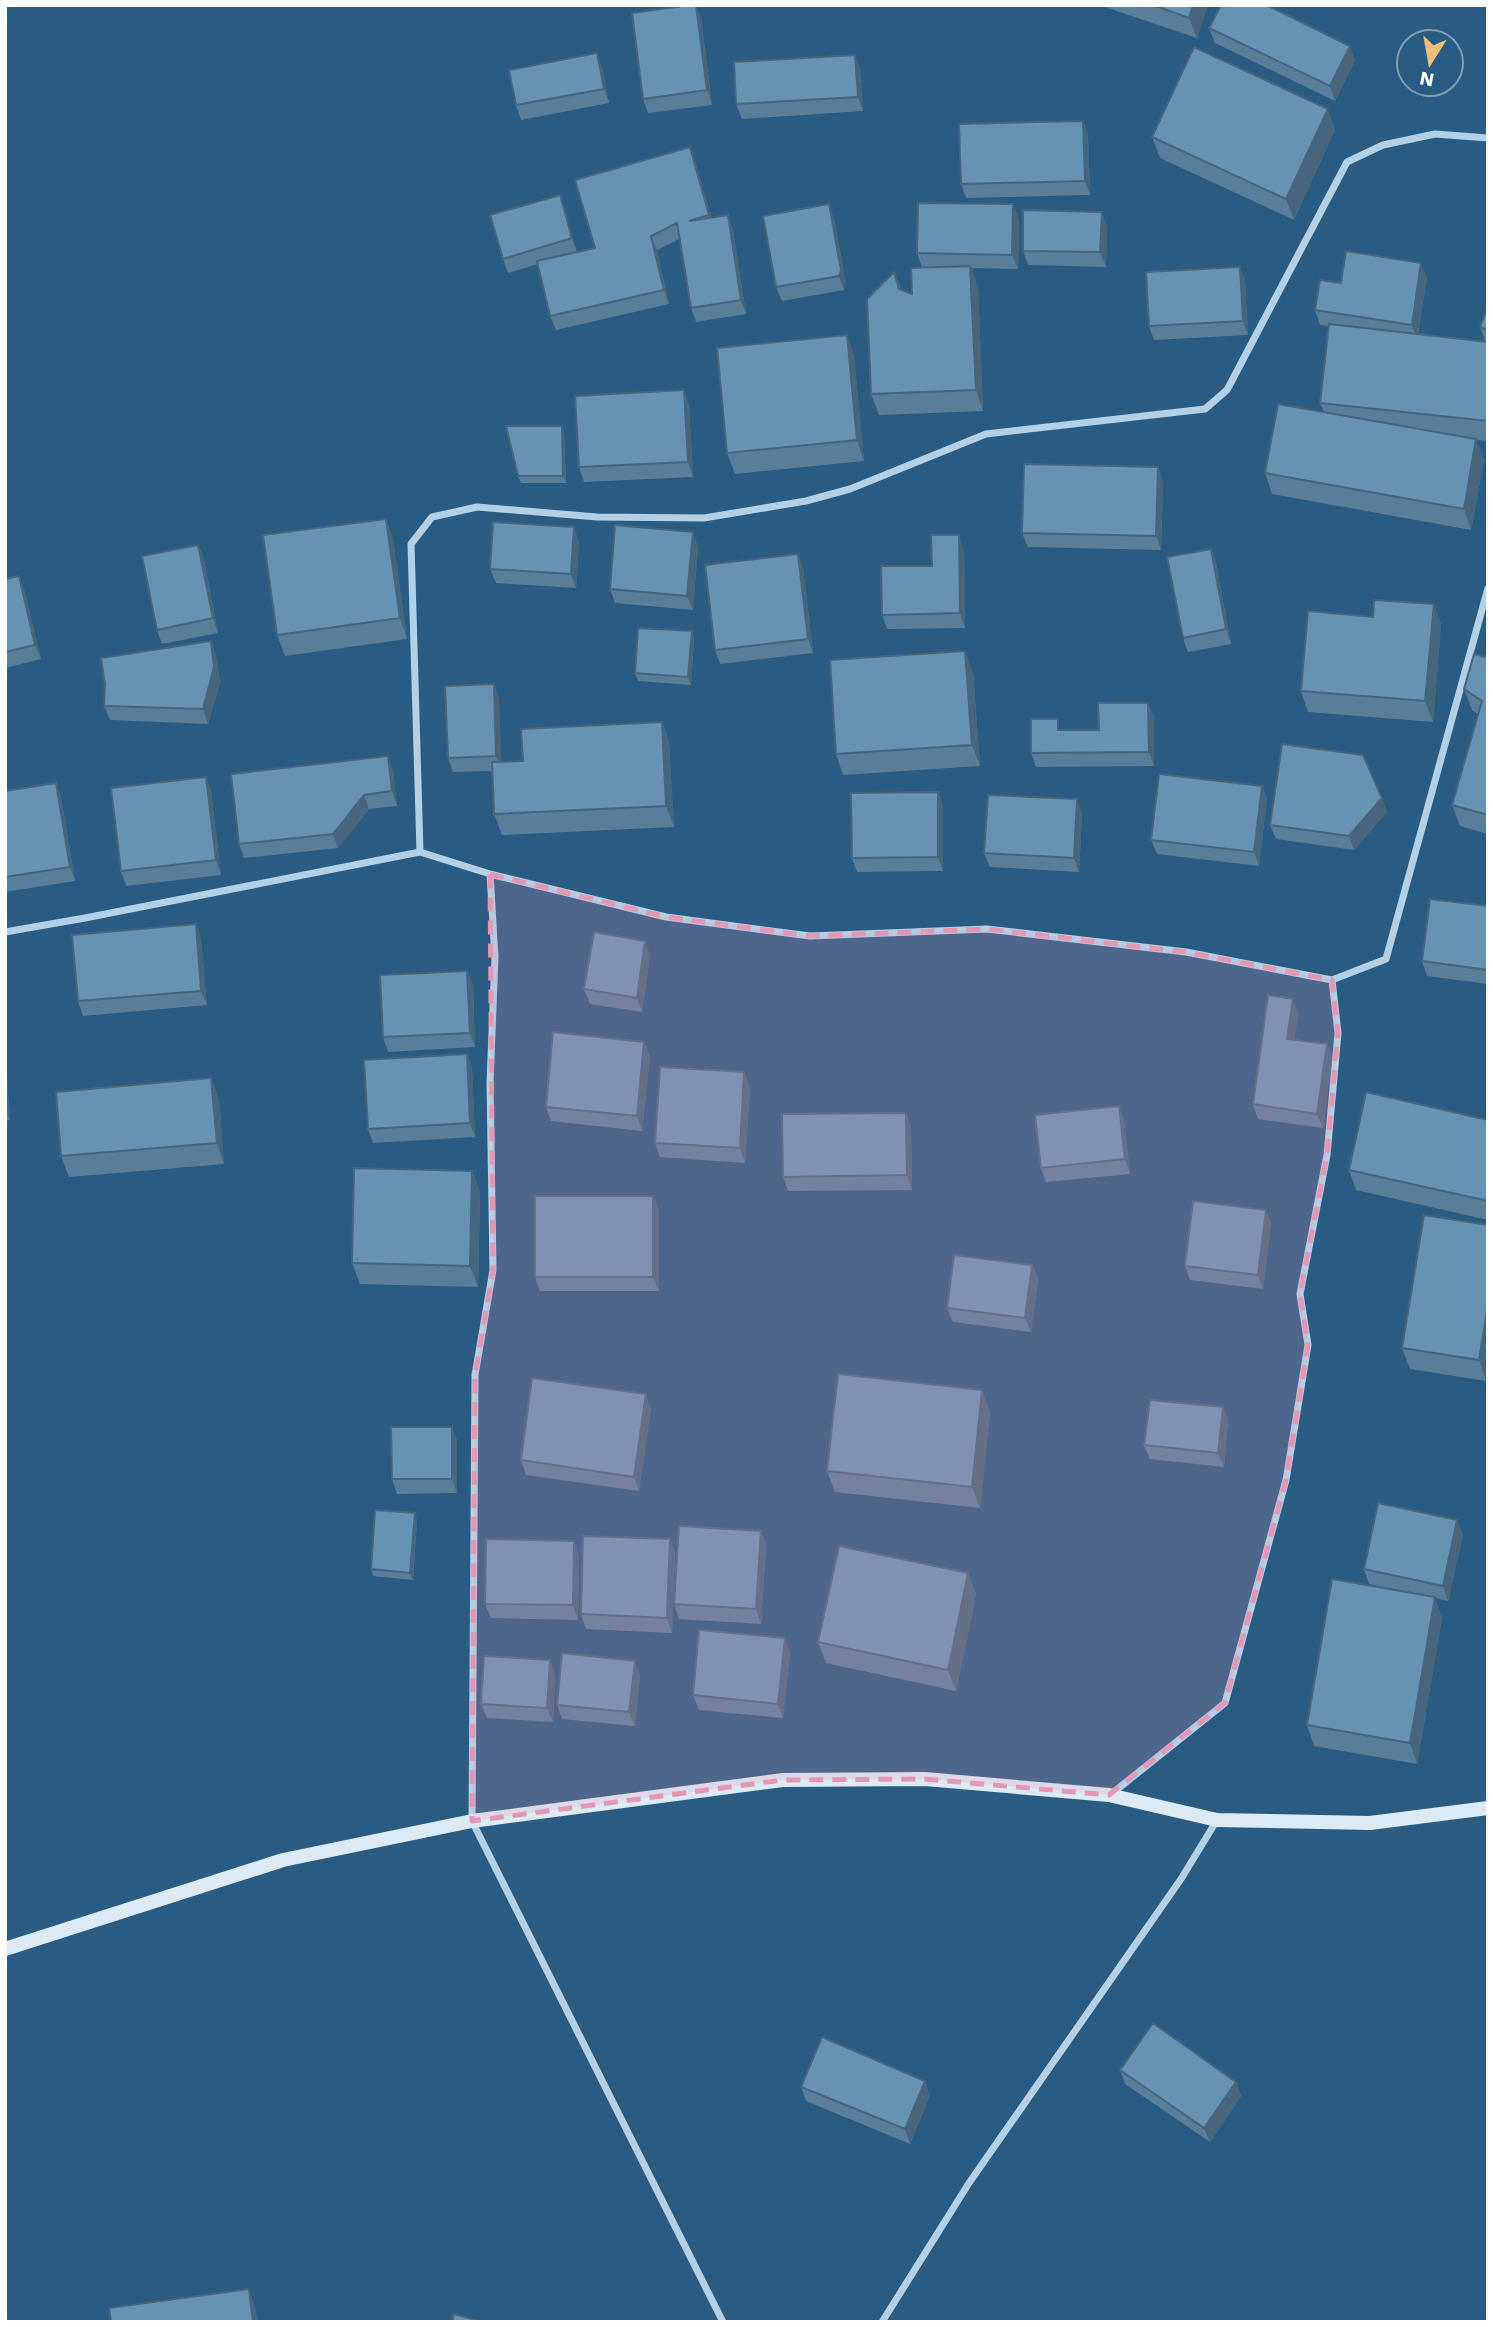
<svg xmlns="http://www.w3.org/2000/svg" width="1493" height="2327" viewBox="0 0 1493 2327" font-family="'Work Sans',sans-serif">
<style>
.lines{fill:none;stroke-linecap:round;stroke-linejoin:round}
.street{stroke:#b3d0e6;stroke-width:7}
.secondary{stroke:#dceaf6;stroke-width:14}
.wall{fill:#587e9a}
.shaded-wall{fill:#47667d}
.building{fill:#6692b3;stroke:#47667d;stroke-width:2}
.marked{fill:#e497b5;fill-opacity:0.2;stroke:#e497b5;stroke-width:5;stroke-dasharray:14 9;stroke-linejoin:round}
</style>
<rect width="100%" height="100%" fill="#2a5b82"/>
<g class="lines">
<path class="street" d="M420,852L411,544L432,517L477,507L597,517L704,518L806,501L850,489L986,434L1205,409L1227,390L1347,162L1383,145L1435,134L1488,138
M490,874L495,957L490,1083L493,1270L475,1375L472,1821L723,2322
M5,932L85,918L420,852L490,874L666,917L810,936L987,929L1186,952L1332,980L1386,959L1488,588
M1110,1795L1225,1703L1286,1480L1308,1345L1300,1294L1327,1155L1338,1033L1332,980
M882,2322L969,2183L1181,1879L1217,1820"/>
<path class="secondary" d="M5,1949L283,1860L472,1821L783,1780L925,1779L1109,1795L1217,1820L1370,1823L1488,1808"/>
</g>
<path class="wall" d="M696,5L701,19L712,105L648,113L643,99Z
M1099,5H1208L1197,38Z
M1209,28L1355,60L1335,101L1215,43Z
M855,55L860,69L863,111L742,119L736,104Z
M602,68L609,103L521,120L516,105Z
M1083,121L1088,136L1090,195L966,198L961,184Z
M1335,130L1294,220L1160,158L1152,137Z
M695,161L711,218L733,230L746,314L696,322L691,308L679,239L657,250L669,304L556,330L550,316L538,264L508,273L503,259L560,195L577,252L595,248Z
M834,218L846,284L844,290L782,301L776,287Z
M1019,219L1018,269L971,268L978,287L983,411L879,415L871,394L894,272L901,289L912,294L922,267L917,253Z
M1107,226L1106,267L1028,265L1023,251Z
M1240,267L1245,281L1248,335L1154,340L1149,326Z
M1427,277L1418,334L1485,341L1480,327L1488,307V441L1476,440L1484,460L1471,530L1272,494L1265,473L1324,412L1320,403L1329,326L1320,325L1315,310Z
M847,335L854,356L864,461L735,474L727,453Z
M689,404L693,477L584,482L579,467Z
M562,426L564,433L566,483H521L518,476Z
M1158,467L1163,482L1161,550L1028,547L1022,533Z
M386,519L393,540L407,639L285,656L277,635Z
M579,542L576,588L496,583L490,569Z
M198,545L204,559L218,633L162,644L157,630Z
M698,546L693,610L615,603L610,589Z
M964,549L965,628L887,629L882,615L932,566Z
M1216,563L1231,644L1188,652L1183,638Z
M803,568L813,653L720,664L715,650Z
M5,579L24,590L41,659L5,668Z
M1434,604L1441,625L1433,722L1308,712L1301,691L1373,617Z
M694,638L691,685L638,681L635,673Z
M211,641L216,656L220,682L208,724L110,720L104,706L105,684Z
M1488,658V834L1460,826L1452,805L1478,714L1472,710L1464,689Z
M973,672L980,766L843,775L836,754Z
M494,684L499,699L501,761H523L662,722L669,743L674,827L502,835L494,814L492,771L453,772L448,758Z
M1154,717V766L1036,767L1031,753L1062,730H1099Z
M393,771L397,806L369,809L338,848L244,858L239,844Z
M206,777L211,791L221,875L126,886L121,871Z
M56,783L61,797L75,881L5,892V791Z
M1262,786L1267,800L1259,866L1157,854L1151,840Z
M938,792L943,806V871L857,872L852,858Z
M1387,812L1354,850L1276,839L1270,825Z
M1082,814L1079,872L990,867L984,853Z
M1488,906V984L1427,976L1422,961Z
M196,924L201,939L207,1005L83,1016L78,1001Z
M650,955L642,1012L590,1004L584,989Z
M467,971L473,985L475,1047L388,1052L383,1037Z
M1298,1013L1294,1040L1327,1044L1332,1059L1323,1128L1258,1119L1253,1104Z
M5,1052L10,1120L5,1121Z
M467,1054L472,1069L475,1137L373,1143L368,1129Z
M650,1056L642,1131L551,1121L546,1107Z
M211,1078L219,1099L224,1164L69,1177L61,1156Z
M750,1087L745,1163L660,1157L655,1143Z
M1119,1106L1124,1121L1130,1174L1046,1182L1041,1168Z
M906,1113L911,1127L912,1190L788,1191L783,1177Z
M1488,1120V1220L1356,1190L1349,1170Z
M472,1171L480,1192L478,1287L360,1284L352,1263Z
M653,1196L659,1211V1291H540L535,1277Z
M1266,1210L1271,1224L1263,1289L1190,1280L1185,1266Z
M1488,1225L1486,1381L1410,1369L1402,1348Z
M1032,1265L1038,1279L1031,1332L953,1322L947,1308Z
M1223,1407L1228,1421L1224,1467L1150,1459L1144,1445Z
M651,1408L639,1491L526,1475L521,1460Z
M990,1411L980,1508L835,1492L827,1471Z
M452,1427L457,1441V1493L397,1494L392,1479Z
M417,1520L413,1580L373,1576L371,1569Z
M761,1531L766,1545L761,1624L679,1619L674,1604Z
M1463,1535L1448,1601L1435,1598L1442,1618L1417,1764L1314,1746L1307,1725L1418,1594L1369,1584L1364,1569Z
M670,1539L675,1553L672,1633L586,1629L581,1614Z
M579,1555L578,1620L491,1618L485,1604Z
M968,1573L976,1594L956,1691L826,1663L818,1642Z
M790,1652L783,1718L699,1710L693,1695Z
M550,1660L555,1675L553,1722L487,1718L481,1704Z
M640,1675L635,1726L562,1719L557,1705Z
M1120,2070L1236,2082L1241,2096L1210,2142L1125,2084Z
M801,2087L930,2095L910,2144L806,2101Z"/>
<path class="shaded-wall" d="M696,5L701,19L712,105L707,90Z
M1193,5H1208L1197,38L1189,18Z
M1350,46L1355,60L1335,101L1330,86Z
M597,53L602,68L609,103L604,89Z
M855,55L860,69L863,111L858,97Z
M1328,109L1335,130L1294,220L1286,199Z
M1083,121L1088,136L1090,195L1085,181Z
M690,147L695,161L715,229L709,215Z
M560,195L565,210L577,253L572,238Z
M829,204L834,218L846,284L844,290L839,276Z
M1013,204L1019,219L1018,269L1012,255Z
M1102,212L1107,226L1106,267L1100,252Z
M728,215L733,230L746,314L741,300Z
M651,236L657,250L669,304L664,290Z
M1421,263L1427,277L1417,339L1412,325Z
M970,266L978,287L983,411L976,390Z
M1240,267L1245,281L1248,335L1243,321Z
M847,335L854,356L864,461L857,440Z
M684,390L689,404L693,477L688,462Z
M562,426L564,433L566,483L563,476Z
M1476,439L1484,460L1471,530L1464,509Z
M1158,467L1163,482L1161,550L1156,536Z
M386,519L393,540L407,639L400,618Z
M574,527L579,542L576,588L571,574Z
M693,532L698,546L693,610L687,596Z
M959,535L964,549L965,628L960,613Z
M198,545L204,559L218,633L213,618Z
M1211,549L1216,563L1231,644L1226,629Z
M798,554L803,568L813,653L808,639Z
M19,576L24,590L41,659L35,645Z
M1434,604L1441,625L1433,722L1425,701Z
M692,631L694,638L691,685L688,677Z
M211,641L216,656L220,682L208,724L203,709Z
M965,651L973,672L980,766L972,745Z
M494,684L499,699L502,770L496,756Z
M1148,703L1154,717V766L1149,752Z
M662,722L669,743L674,827L666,806Z
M388,756L393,771L397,806L392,791Z
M206,777L211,791L221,875L216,860Z
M56,783L61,797L75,881L70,867Z
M1262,786L1267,800L1259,866L1254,852Z
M938,792L943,806V871L938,857Z
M364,795L369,809L338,848L333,834Z
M1382,798L1387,812L1354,850L1349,836Z
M1077,799L1082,814L1079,872L1074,858Z
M196,924L201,939L207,1005L201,991Z
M645,941L650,955L642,1012L637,998Z
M467,971L473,985L475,1047L470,1033Z
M1293,999L1298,1013L1293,1053L1287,1039Z
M644,1042L650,1056L642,1131L637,1116Z
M1327,1044L1332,1059L1323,1128L1317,1114Z
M5,1052L10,1120L5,1108Z
M467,1054L472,1069L475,1137L470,1123Z
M744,1072L750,1087L745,1163L740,1148Z
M211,1078L219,1099L224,1164L217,1143Z
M1119,1106L1124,1121L1130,1174L1125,1159Z
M906,1113L911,1127L912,1190L907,1175Z
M472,1171L480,1192L478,1287L470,1266Z
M653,1196L659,1211V1291L653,1277Z
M1266,1210L1271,1224L1263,1289L1258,1275Z
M1032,1265L1038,1279L1031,1332L1025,1318Z
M1488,1305V1372L1486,1381L1479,1360Z
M982,1390L990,1411L980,1508L972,1487Z
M646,1394L651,1408L639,1491L634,1477Z
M1223,1407L1228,1421L1224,1467L1218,1453Z
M452,1427L457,1441V1493L452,1479Z
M415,1513L417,1520L413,1580L410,1573Z
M1457,1520L1463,1535L1448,1601L1443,1586Z
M761,1531L766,1545L761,1624L756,1609Z
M670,1539L675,1553L672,1633L667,1618Z
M574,1541L579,1555L578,1620L573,1605Z
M968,1573L976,1594L956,1691L948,1670Z
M1435,1597L1442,1618L1417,1764L1410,1743Z
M785,1638L790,1652L783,1718L778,1704Z
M550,1660L555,1675L553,1722L547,1708Z
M635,1661L640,1675L635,1726L629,1712Z
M925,2081L930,2095L910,2144L905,2129Z
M1236,2082L1241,2096L1210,2142L1204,2128Z
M249,2289L256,2310L258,2322H253Z"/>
<path class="building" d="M690,5H696L707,90L643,99L632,13Z
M1153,5H1193L1189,18Z
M1221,5H1266L1350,46L1330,86L1209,28Z
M1194,47L1328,109L1286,199L1152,137Z
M597,53L604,89L516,105L509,70Z
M855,55L858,97L736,104L734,62Z
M1083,121L1085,181L961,184L959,124Z
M690,147L709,215L689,221L728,215L741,300L691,308L677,223L651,236L664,290L550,316L537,261L595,248L575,180Z
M560,195L572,238L503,259L490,215Z
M918,203L1013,204L1012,255L917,253Z
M829,204L841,270L839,276L776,287L763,216Z
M1023,210L1102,212L1100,252L1023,251Z
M1346,251L1421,263L1412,325L1315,310L1320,280L1341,283Z
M970,266L976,390L871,394L867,299L894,272L899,289L912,294L911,268Z
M1240,267L1243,321L1149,326L1146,272Z
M1488,307V330L1480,327Z
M1329,324L1488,342V421L1320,403Z
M847,335L857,440L727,453L717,348Z
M684,390L688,462L579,467L575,396Z
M1278,404L1476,439L1464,509L1265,473Z
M506,426H562L563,476H518Z
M1024,464L1158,467L1156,536L1022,533Z
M386,519L400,618L277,635L263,535Z
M493,522L574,527L571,574L490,569Z
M615,525L693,532L687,596L610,589Z
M931,535H959L960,613L882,615L881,566H932Z
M198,545L213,618L157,630L142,556Z
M1211,549L1226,629L1183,638L1167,557Z
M798,554L808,639L715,650L705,565Z
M19,576L35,645L5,652V579Z
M1374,600L1434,604L1425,701L1301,691L1308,611L1373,617Z
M638,628L692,631L688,677L635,673Z
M211,641L214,667L203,709L104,706L105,684L101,658Z
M965,651L972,745L836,754L830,660Z
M1474,654L1488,658V815L1452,805L1482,701L1464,689Z
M494,684L496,756L448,758L445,686Z
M1098,703H1148L1149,752L1031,753V719H1058V730H1099Z
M662,722L666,806L494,814L492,762L523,761L521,729Z
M1282,744L1363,755L1382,798L1349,836L1270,825Z
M388,756L392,791L364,795L333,834L239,844L231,774Z
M1159,774L1262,786L1254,852L1151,840Z
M206,777L216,860L121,871L111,788Z
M56,783L70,867L5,877V791Z
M938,792V857L852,858L851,793Z
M988,795L1077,799L1074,858L984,853Z
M1430,899L1488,906V970L1422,961Z
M196,924L201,991L78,1001L72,935Z
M594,932L645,941L637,998L584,989Z
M467,971L470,1033L383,1037L380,975Z
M1268,995L1293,999L1287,1039L1327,1044L1317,1114L1253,1104Z
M553,1032L644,1042L637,1116L546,1107Z
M467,1054L470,1123L368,1129L364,1060Z
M660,1067L744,1072L740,1148L655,1143Z
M211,1078L217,1143L61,1156L56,1092Z
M1366,1092L1488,1120V1201L1349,1170Z
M1119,1106L1125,1159L1041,1168L1035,1115Z
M906,1113L907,1175L783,1177L782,1114Z
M354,1168L472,1171L470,1266L352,1263Z
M535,1196H653V1277H535Z
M1193,1201L1266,1210L1258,1275L1185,1266Z
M1424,1215L1488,1225V1305L1479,1360L1402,1348Z
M954,1255L1032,1265L1025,1318L947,1308Z
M838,1374L982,1390L972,1487L827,1471Z
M532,1378L646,1394L634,1477L521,1460Z
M1150,1400L1223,1407L1218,1453L1144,1445Z
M391,1427H452V1479H392Z
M1378,1503L1457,1520L1443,1586L1364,1569Z
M375,1510L415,1513L410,1573L371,1569Z
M679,1526L761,1531L756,1609L674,1604Z
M583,1536L670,1539L667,1618L581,1614Z
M486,1539L574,1541L573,1605L485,1604Z
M839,1546L968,1573L948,1670L818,1642Z
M1332,1579L1435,1597L1410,1743L1307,1725Z
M699,1630L785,1638L778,1704L693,1695Z
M562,1653L635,1661L629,1712L557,1705Z
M484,1656L550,1660L547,1708L481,1704Z
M1153,2023L1236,2082L1204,2128L1120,2070Z
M822,2037L925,2081L905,2129L801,2087Z
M249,2289L253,2322H111L109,2308Z
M454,2314L483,2322H452Z"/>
<path class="marked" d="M490,874L666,917L810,936L987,929L1186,952L1332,980L1338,1033L1327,1155L1300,1294L1308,1345L1286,1480L1225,1703L1109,1795L925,1779L783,1780L472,1821L475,1375L493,1270Z"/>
<rect width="1493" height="2327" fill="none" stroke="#ffffff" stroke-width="14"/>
<g transform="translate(1430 63) rotate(191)"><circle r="33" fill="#2a5b82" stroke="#7f9db4" stroke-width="2"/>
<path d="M0-5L12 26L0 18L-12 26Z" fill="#ecbf7b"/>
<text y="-10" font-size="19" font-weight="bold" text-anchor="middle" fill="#ffffff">N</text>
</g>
</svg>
